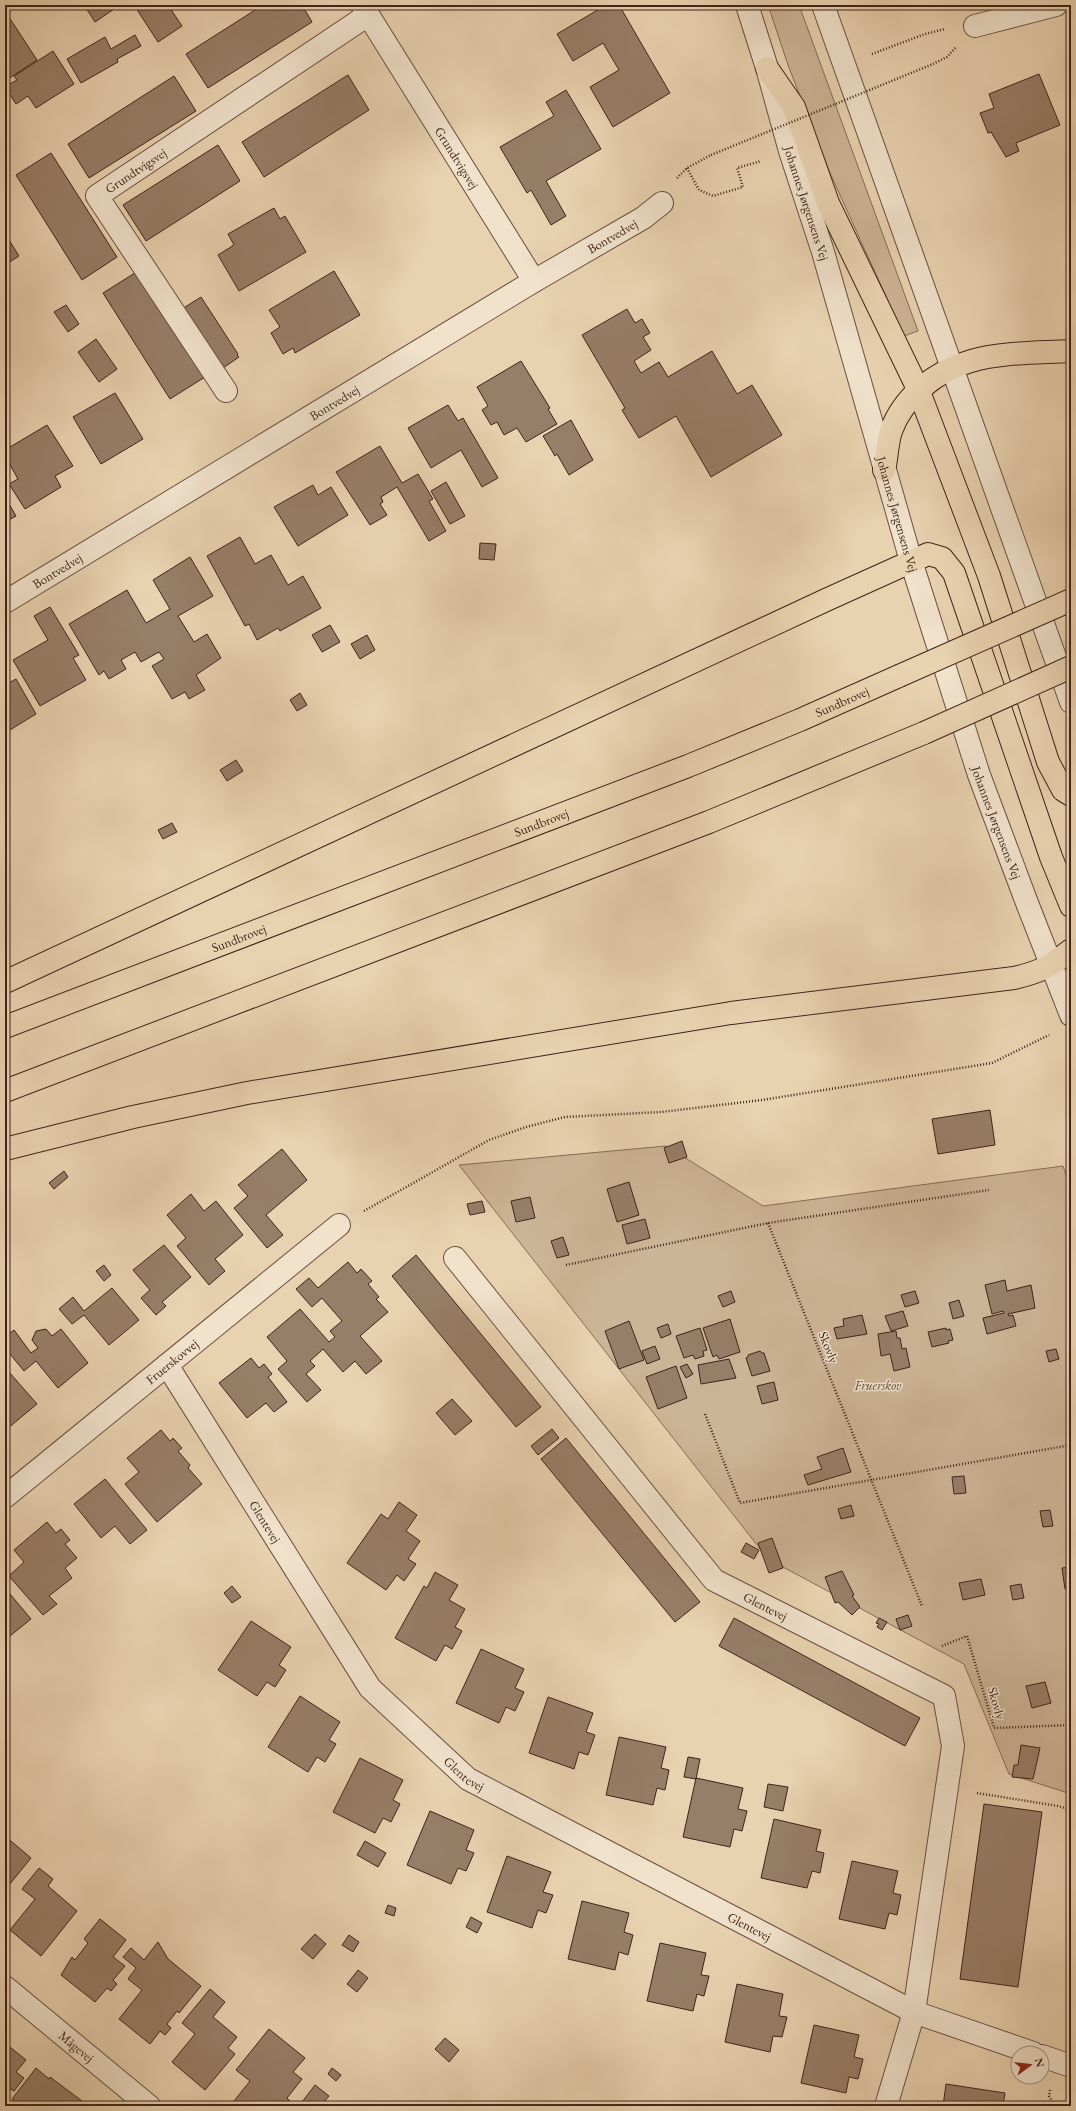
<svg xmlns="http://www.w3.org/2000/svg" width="1076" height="2111" viewBox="0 0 1076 2111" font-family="'EB Garamond',serif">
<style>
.green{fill:#ccb496;stroke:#866c58}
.building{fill:#977e68;stroke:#3f241a}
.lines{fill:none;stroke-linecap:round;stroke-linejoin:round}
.minor-casing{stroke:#6a5040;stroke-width:24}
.major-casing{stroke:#3f241a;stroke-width:24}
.path{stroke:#3f241a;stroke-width:2.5;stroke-dasharray:1 2;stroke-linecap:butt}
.minor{stroke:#f1e2cc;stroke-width:22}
.major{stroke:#e9d2b0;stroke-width:22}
.major-bridge-casing{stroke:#3f241a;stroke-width:24;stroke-linecap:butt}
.path-bridge{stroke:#3f241a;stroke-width:2.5;stroke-dasharray:1 2;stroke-linecap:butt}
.major-bridge{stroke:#e9d2b0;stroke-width:22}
.labels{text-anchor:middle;stroke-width:3;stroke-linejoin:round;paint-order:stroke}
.street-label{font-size:13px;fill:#3f241a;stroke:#f1e2cc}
.park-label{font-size:13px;font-style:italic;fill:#624839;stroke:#f1e2cc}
</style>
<rect width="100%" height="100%" fill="#e9d2b0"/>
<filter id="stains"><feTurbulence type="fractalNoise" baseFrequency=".005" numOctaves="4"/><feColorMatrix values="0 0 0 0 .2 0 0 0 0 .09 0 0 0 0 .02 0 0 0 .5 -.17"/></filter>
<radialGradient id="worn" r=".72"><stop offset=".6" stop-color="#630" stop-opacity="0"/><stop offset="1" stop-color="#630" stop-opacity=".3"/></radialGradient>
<path class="green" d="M768,5H799L918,331L904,336L830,173L788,65Z
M666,1146L763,1206L1063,1166L1071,1189V1794L1009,1774L964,1664L768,1559L459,1165Z"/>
<path class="building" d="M84,5H120L95,22Z
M134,5H168L182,26L158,42Z
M263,5H302L312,22L208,88L186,54Z
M606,5H619L670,93L613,127L590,87L619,70L603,43L573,61L557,34Z
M5,11L37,60L5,81Z
M135,35L141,46L117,59L118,62L81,83L67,59L105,37L111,49Z
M53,51L74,84L36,108L28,96L16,104L5,87L17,80L14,76Z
M1039,74L1060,125L1016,143L1019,151L1006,157L991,132L988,133L980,113L994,108L989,94Z
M348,75L369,110L264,177L242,142Z
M174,76L196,111L89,178L68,144Z
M566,90L601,149L546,181L566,216L551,225L531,190L527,193L500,147L554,116L546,102Z
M218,145L240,181L146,241L123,205Z
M51,153L117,257L82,280L16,175Z
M274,208L280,219L285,216L306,252L239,291L218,255L234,245L228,234Z
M9,240L19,256L5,265V243Z
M138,271L205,377L170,399L103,293Z
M334,271L360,315L295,353L293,348L283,354L271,333L280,327L269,310Z
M201,297L238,354L237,355L239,357L223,368L182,309Z
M66,305L79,324L68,332L54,312Z
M627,309L635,323L642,319L650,333L643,337L651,350L634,361L641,373L659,362L668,377L712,351L737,394L752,385L782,435L711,477L676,416L639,438L622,410L625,408L582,335Z
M96,339L117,369L99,382L78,352Z
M521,361L550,408L548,409L557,424L526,442L517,428L504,435L497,422L491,425L482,410L488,406L477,387Z
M115,393L143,439L101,464L73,417Z
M448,405L458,421L463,418L498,478L482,487L461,450L431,468L408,428Z
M571,420L593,460L569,475L557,454L555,456L543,436Z
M47,425L73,466L55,476L61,487L25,509L9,484L18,479L5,456V450Z
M380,446L402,483L418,474L433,499L429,501L446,531L429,541L397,487L381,497L383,502L380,504L387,515L370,525L336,472Z
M446,482L465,516L450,524L431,491Z
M313,485L318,495L331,487L348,515L298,546L274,507Z
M5,497L16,516L5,522Z
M240,537L255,564L271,555L288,585L303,576L321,608L280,631L278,628L257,640L249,624L245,626L207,556Z
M480,543L496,544L494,560L479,559Z
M190,557L213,596L178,616L194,642L207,634L221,658L196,675L205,690L189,699L185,692L172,699L152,666L164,659L159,652L141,662L135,652L121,660L126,669L109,679L104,671L99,675L69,624L127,590L146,623L170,609L153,580Z
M50,607L79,655L73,658L86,680L40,706L13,660L48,640L34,616Z
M330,625L340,642L322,652L312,635Z
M367,635L375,650L360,659L351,644Z
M16,679L36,714L5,733V685Z
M300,693L307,705L297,711L290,700Z
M236,760L243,771L227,781L220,770Z
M172,823L177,832L163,839L158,830Z
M990,1110L995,1145L938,1154L932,1119Z
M682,1141L687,1157L669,1163L664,1148Z
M282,1149L307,1180L266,1215L283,1235L267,1248L234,1208L248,1196L238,1185Z
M64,1171L68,1177L54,1189L49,1183Z
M629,1182L639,1215L617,1222L607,1189Z
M191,1194L204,1211L216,1201L243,1235L215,1259L225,1271L209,1285L177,1246L186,1238L167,1215Z
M530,1197L535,1218L516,1222L511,1201Z
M482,1201L485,1212L470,1215L467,1204Z
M645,1219L650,1238L627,1244L622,1225Z
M563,1237L569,1255L557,1258L551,1241Z
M164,1245L191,1277L162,1302L166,1306L156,1315L141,1298L150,1290L133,1270Z
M416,1255L541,1407L516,1427L392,1276Z
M348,1262L357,1273L361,1269L372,1281L368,1284L379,1297L376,1299L388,1312L360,1336L382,1361L366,1374L355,1361L343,1372L323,1349L310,1361L315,1366L306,1374L321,1390L307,1402L278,1369L287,1361L267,1337L300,1309L329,1342L335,1337L330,1331L342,1321L322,1298L312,1307L296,1289L309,1278L318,1288Z
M104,1265L111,1275L104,1281L96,1271Z
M1005,1280L1007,1291L1031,1285L1035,1308L1008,1314L1009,1316L1013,1315L1016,1326L987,1334L983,1318L1004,1313L1003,1311L992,1314L985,1285Z
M112,1288L139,1320L109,1345L84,1315L72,1324L59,1309L73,1297L84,1311Z
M731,1291L735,1302L723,1307L718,1296Z
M915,1291L919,1303L905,1307L901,1295Z
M959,1300L964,1316L953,1319L949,1303Z
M903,1311L908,1326L891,1331L885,1316Z
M862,1315L867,1334L837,1339L834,1328L844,1326L843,1319Z
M730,1319L740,1352L719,1359L717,1355L713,1357L703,1328Z
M629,1321L644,1360L619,1369L605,1331Z
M668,1324L671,1334L661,1338L657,1328Z
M700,1328L707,1350L703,1351L704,1356L695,1359L693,1355L684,1358L676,1336Z
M946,1328V1330L950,1329L953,1340L948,1341L949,1343L932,1347L928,1332Z
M46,1329L52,1336L61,1329L88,1363L58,1388L36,1361L24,1371L5,1348V1337L14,1330L31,1353L38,1348L32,1340L36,1331Z
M896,1331L897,1338H900L902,1349L906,1348L910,1367L894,1371L890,1354L881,1356L878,1334Z
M655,1346L660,1359L647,1364L642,1351Z
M1056,1349L1059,1359L1049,1362L1046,1351Z
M760,1351L762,1353H764L770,1371L752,1376L746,1358L748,1357V1355Z
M251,1358L259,1368L264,1364L272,1374L268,1377L287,1402L274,1412L266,1403L247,1418L219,1383Z
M729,1359L736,1378L701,1384L698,1365Z
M687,1364L693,1374L686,1378L680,1367Z
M676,1366L687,1398L658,1409L646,1377Z
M5,1371L7,1374L9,1372L37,1404L7,1429L5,1427Z
M774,1382L778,1400L762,1404L757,1386Z
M452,1399L472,1421L455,1435L436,1413Z
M552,1429L559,1438L538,1455L531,1446Z
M161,1430L170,1441L173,1438L182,1448L178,1451L190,1465L188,1468L202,1484L157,1522L125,1484L139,1472L127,1458Z
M566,1438L700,1602L675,1622L541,1459Z
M843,1448L851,1472L808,1485L804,1475L822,1469L817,1457Z
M964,1476L966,1493L954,1494L952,1477Z
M105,1479L147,1530L130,1544L115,1526L101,1538L74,1504Z
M399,1502L417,1515L406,1531L420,1541L408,1559L416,1564L404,1581L397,1575L386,1590L347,1563L381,1514L388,1519Z
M851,1505L854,1516L841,1519L838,1509Z
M1050,1510L1053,1526L1043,1527L1040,1511Z
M47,1522L56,1533L61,1529L70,1540L65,1544L77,1558L65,1568L72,1578L49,1596L57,1604L43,1615L9,1576L24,1562L14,1550Z
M772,1538L783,1568L769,1573L758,1543Z
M746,1543L759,1550L754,1559L741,1552Z
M1071,1567V1588L1065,1589L1062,1568Z
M842,1571L854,1595L852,1596L860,1607L852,1615L838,1602L835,1603L825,1577Z
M435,1572L458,1585L449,1600L465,1609L455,1627L462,1631L452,1649L445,1645L436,1661L395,1638L424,1586L427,1588Z
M981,1579L985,1595L963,1600L959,1583Z
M1021,1584L1024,1598L1013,1600L1010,1586Z
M232,1586L241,1597L232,1603L224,1593Z
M5,1588L31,1619L5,1640Z
M908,1615L912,1626L900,1630L896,1619Z
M734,1618L920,1718L905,1746L719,1646Z
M879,1618L887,1622L882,1630L877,1627L879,1624L876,1623Z
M251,1621L291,1647L279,1665L286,1670L275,1687L267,1682L257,1696L218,1670Z
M481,1649L524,1669L515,1688L524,1692L515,1711L506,1707L499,1723L456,1703Z
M1045,1682L1051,1703L1032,1708L1026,1686Z
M300,1696L340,1722L329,1740L336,1744L325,1762L317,1757L308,1772L268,1747Z
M548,1697L593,1713L586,1732L595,1735L588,1755L579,1752L574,1769L529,1753Z
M619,1737L666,1747L661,1768L669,1770L665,1790L657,1788L653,1805L606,1795Z
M1021,1745L1040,1748L1033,1779L1012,1777L1014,1765H1018Z
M688,1757L700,1759L696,1779L684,1777Z
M360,1758L403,1780L393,1800L400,1804L391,1822L383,1818L375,1833L333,1812Z
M696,1778L743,1788L738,1809L747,1811L742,1831L734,1829L730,1847L683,1837Z
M768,1784L788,1787L783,1811L764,1807Z
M984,1804L1042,1812L1018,1987L960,1979Z
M430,1811L474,1830L466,1850L474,1853L466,1871L458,1868L451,1884L407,1865Z
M774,1819L821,1830L816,1851L824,1853L820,1873L812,1871L807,1888L761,1878Z
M5,1836L31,1858L5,1890Z
M365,1841L386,1853L378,1867L357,1855Z
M507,1856L551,1872L543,1892L553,1895L546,1913L538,1910L532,1928L487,1912Z
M852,1861L898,1871L893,1893L901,1895L897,1915L889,1913L885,1929L839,1919Z
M39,1868L53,1879L48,1886L77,1911L41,1956L10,1930L35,1899L22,1889Z
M582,1901L629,1913L624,1932L633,1935L628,1955L619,1952L615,1970L568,1959Z
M388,1905L396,1908L394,1916L385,1913Z
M471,1917L482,1923L477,1933L466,1927Z
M100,1919L126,1940L113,1957L125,1966L113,1980L117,1984L111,1991L107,1988L95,2002L61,1975L72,1957L75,1960L88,1943L84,1939Z
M315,1934L326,1944L313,1959L301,1949Z
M349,1935L359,1942L353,1952L342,1945Z
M158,1942L168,1959L201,1986L179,2013L177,2011L167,2024L171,2028L165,2035L160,2031L150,2044L119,2019L142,1990L128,1979L136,1968L123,1957L131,1948L144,1960Z
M660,1943L706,1953L701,1975L709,1976L704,1996L697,1994L693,2011L647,2001Z
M358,1970L368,1978L357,1992L347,1984Z
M737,1984L783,1994L779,2016L787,2017L782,2037L773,2036L770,2052L725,2042Z
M210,1989L225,2002L213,2017L237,2037L228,2048L235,2054L205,2090L172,2062L195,2034L182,2023Z
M814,2025L859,2035L854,2057L863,2059L858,2079L849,2077L846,2093L801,2083Z
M269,2029L305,2058L293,2072L302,2079L287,2098L291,2102L288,2106H230L250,2081L236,2070Z
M445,2038L459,2050L449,2062L435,2049Z
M5,2043L26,2060L16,2072L24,2078L14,2091L5,2086Z
M36,2068L49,2079L50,2077L86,2104L84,2106H22L12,2099Z
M332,2068L341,2075L336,2081L328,2074Z
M946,2084L1005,2093L1003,2106H943Z
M315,2085L329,2096L323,2103L326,2106H299Z
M397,2102L408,2104L409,2106H393Z"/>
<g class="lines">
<g class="minor-casing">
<g id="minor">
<path id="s1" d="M362,5L534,281"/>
<path id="s2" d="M747,5L767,68L790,151L823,252L911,561L979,775L1027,903L1071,1015"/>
<path d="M823,5L1071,702"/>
<path d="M975,26L1056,5"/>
<path id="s3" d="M226,391L97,196L368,15"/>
<path id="s4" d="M5,602L534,281L643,218L662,203"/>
<path id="s5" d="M455,1258L714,1580L944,1696L953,1746L914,2012L886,2106"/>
<path id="s6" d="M167,1365L370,1688L468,1779L914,2012L1033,2053"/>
<path id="s7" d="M5,1497L339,1225"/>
<path id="s8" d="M5,1987L149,2106"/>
<path d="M1042,2056L1071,2066"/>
</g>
</g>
<g class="major-casing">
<g id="major">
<path d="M767,68L794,107L828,203L918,389L989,576L1048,762L1063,790L1071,795"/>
<path d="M884,470C887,458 887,443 891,431C903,397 936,371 971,361C1001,352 1040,353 1071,351"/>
<path d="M5,982L826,600L928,554L942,558L954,573L1051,857L1071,906"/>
<path id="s9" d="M5,1027L688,766L800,720L899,676"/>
<path d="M5,1091L709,822L924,733"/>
<path d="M5,1149L133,1117L247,1093L731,1013L1014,978C1040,972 1049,967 1071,950"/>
</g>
</g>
<path class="path" d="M872,54L925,34L945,29
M933,64L947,57L956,47
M687,168L699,190L713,196L743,187L737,168L761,161
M677,178L687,168L711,155
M364,1211L489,1140L526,1127L565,1117L661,1112L762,1100L992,1063L1049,1035
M768,1223L922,1606
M566,1265L768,1223L989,1190
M705,1414L740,1503L1071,1445
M942,1646L967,1636L994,1728L1071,1725
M977,1793L1058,1806L1071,1810
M1050,2090L1049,2096L1055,2106"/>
<use href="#minor" class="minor"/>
<use href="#major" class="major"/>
<g class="major-bridge-casing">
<path id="major-bridge" d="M899,676L1071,600
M924,733L1071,667"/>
</g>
<path class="path-bridge" d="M711,155L933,64"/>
<use href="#major-bridge" class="major-bridge"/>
</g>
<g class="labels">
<g class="street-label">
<text dy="5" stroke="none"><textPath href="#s1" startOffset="180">Grundtvigsvej</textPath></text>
<text dy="5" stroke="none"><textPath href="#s3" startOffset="280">Grundtvigsvej</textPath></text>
<text dy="5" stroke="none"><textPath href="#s2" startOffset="207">Johannes Jørgensens Vej</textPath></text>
<text dy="5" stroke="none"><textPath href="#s4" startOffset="709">Bontvedvej</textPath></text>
<text dy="5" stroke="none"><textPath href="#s4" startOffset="385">Bontvedvej</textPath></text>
<text dy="5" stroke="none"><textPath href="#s2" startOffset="531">Johannes Jørgensens Vej</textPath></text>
<text dy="5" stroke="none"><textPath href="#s4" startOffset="61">Bontvedvej</textPath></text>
<text dy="5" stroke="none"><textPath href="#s9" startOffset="898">Sundbrovej</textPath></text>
<text dy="5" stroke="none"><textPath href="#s9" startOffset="574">Sundbrovej</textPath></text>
<text dy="5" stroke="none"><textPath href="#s2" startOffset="855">Johannes Jørgensens Vej</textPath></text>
<text dy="5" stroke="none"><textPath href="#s9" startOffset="250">Sundbrovej</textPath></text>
<text transform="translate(829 1347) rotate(68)" y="5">Skovly</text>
<text dy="5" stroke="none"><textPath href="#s7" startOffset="215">Fruerskovvej</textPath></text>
<text dy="5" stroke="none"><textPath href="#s6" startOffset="185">Glentevej</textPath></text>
<text dy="5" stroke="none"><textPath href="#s5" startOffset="471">Glentevej</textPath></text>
<text transform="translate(997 1703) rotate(74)" y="5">Skovly</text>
<text dy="5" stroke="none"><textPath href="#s6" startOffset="509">Glentevej</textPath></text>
<text dy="5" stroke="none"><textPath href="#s6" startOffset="833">Glentevej</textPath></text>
<text dy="5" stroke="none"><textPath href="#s8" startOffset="93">Mågevej</textPath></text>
</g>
<g class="park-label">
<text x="878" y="1390">Fruerskov</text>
</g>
</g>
<rect width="1076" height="2111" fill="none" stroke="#e9d2b0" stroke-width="20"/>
<rect x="6" y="6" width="1064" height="2099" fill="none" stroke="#3f241a" stroke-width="2"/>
<rect x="10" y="10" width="1056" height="2091" fill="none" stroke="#3f241a"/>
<g transform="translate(1030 2065) rotate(75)"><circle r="19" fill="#f1e2cc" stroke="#aa9685"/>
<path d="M0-3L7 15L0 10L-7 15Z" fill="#8f2418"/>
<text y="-6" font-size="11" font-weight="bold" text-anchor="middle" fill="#3f241a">N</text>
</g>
<rect width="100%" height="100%" filter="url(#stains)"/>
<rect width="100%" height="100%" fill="url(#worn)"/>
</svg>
